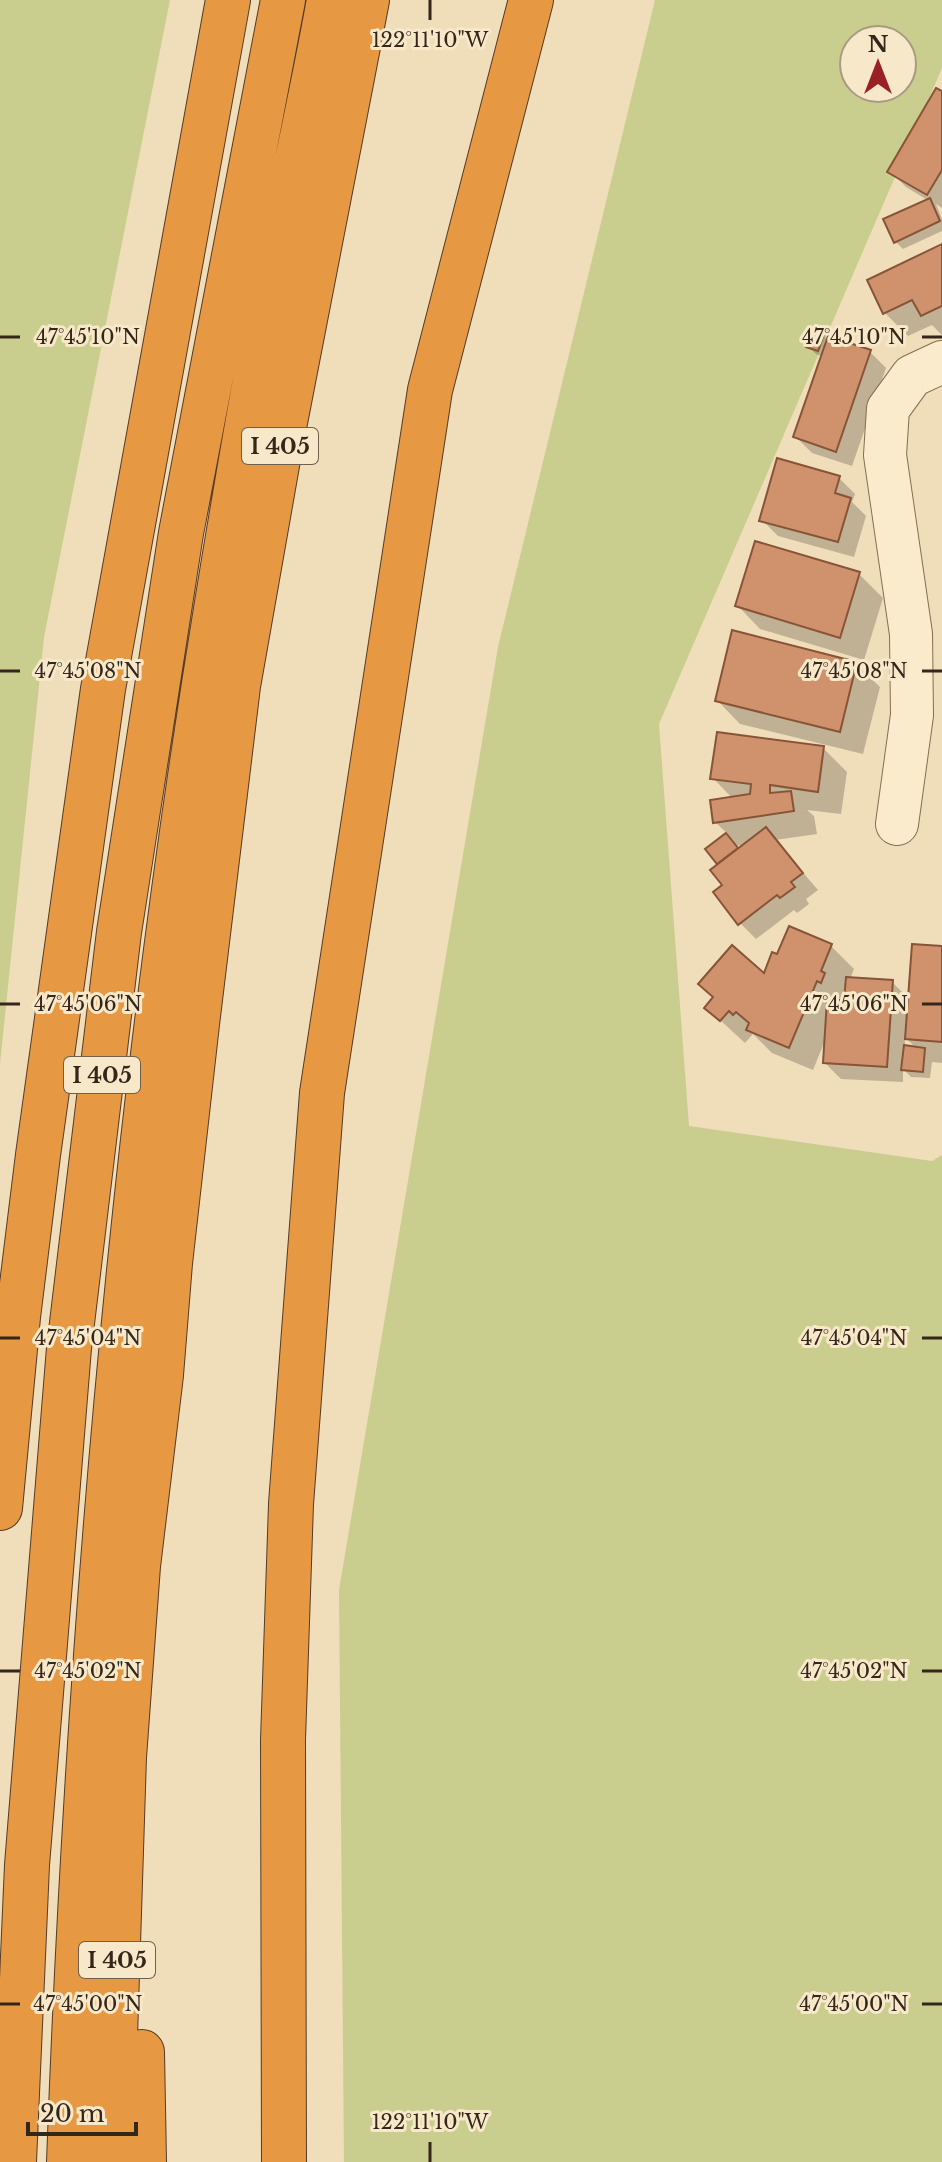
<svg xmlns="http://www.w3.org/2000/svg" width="942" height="2162" viewBox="0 0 942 2162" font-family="'Libre Baskerville',serif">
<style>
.green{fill:#c9ce8e;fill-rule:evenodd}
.shadow{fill:#0003;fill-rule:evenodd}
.building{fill:#d0926d;stroke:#875438;stroke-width:2}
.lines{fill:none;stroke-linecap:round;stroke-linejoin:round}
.minor-casing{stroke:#876d53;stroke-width:44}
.highway-casing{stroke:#543b29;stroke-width:46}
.minor{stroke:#fbebcd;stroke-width:42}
.highway{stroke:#e79843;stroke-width:44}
.ticks{fill:none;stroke:#35261a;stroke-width:3}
.labels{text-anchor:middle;stroke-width:6;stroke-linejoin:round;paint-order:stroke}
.shield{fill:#f7e8c9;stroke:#6f604e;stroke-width:2}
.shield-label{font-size:22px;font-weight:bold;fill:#35261a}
.ticks-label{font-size:20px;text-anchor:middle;fill:#35261a;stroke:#f7e8c9;stroke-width:6;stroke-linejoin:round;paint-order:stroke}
</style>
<rect width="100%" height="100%" fill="#f0ddba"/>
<path class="green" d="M0,0H170L44,637L0,1064Z
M655,0H942V68L659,724L689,1126L932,1161L942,1155V2162H344L339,1590L498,647ZM854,40H902V88H854Z"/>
<path class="shadow" d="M942,93V208L936,204L942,219V231L903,249L896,242L929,201L906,187L890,171Z
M942,246V335L932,325L908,336L885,313Z
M823,335L829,341L870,352L886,368L852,466L812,453L796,437L823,357L816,354L808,346Z
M839,478L855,494L852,502L866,516L854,557L778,536L762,520Z
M859,574L883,598L864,660L760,629L737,605Z
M856,664L880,687L863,754L740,724L717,700Z
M823,748L847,772L841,814L807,810L814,816L817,834L775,840L818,890L806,899L809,904L797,913L794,910L756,939L740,923L725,885L721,865L708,849L728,834L715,822L733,799L713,778ZM748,844L739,851L735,846Z
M831,946L854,969L850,979L892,982L910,1000L942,948V1063L932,1062L930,1078L911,1077L903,1069V1082L841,1079L825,1063L826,1038L813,1070L772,1053L753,1034L745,1043L707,1008L764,976L778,956ZM905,1037L917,1049L905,1047Z"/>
<path class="building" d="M936,88L942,91V170L927,195L887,172Z
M930,198L940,221L894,243L883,219Z
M942,244V306L921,316L912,300L883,314L867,280Z
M812,329L824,334L818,351L806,347Z
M828,336L871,350L836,452L793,437Z
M777,458L840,476L835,493L851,498L838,542L759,521Z
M755,541L860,572L840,638L735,606Z
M732,630L857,662L840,732L715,701Z
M717,732L824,746L818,792L770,785V793L791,791L794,811L713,823L710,800L750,794L751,784L710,779Z
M766,827L803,873L791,882L795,887L780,898L777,895L738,925L713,892L722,885L710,870Z
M726,833L738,848L717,864L705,849Z
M789,926L832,944L821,971L825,973L821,983L817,981L789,1048L746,1030L749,1023L736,1012L733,1015L729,1011L720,1021L704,1008L713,997L698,984L732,945L764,973L772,952L777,954Z
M912,944L942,946V1042L905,1039Z
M846,977L893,980L887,1067L823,1063L827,1000H844Z
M904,1045L925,1048L923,1072L901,1070Z"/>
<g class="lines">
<g class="minor-casing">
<path id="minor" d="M897,824L912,715L911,634L885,455L888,409L912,376L942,362"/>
</g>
<g class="highway-casing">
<path id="highway" d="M0,1508L18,1317L38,1155L103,689L228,0
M142,2052L144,2162
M14,2162L27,1865L69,1348L119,932L181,533L283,0
M69,2162C88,1640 132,1119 217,603C237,481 258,358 282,236C297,157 315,79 329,0
M111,2162L124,1757L138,1566L161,1375L170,1263L197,1024L238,686L280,448L367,0
M284,2162L283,1740L291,1504L322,1093L430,390L531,0"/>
</g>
<use href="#minor" class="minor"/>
<use href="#highway" class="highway"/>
</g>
<path class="ticks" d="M430,0V20M0,337H20M922,337H942M0,671H20M922,671H942M0,1004H20M922,1004H942M0,1338H20M922,1338H942M0,1671H20M922,1671H942M0,2004H20M922,2004H942M430,2142V2162"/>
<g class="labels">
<g class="shield">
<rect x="242" y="428" width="76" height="36" rx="6"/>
<rect x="64" y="1057" width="76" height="36" rx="6"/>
<rect x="79" y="1942" width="76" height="36" rx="6"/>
</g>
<g class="shield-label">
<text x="280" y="454">I 405</text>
<text x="102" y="1083">I 405</text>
<text x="117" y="1968">I 405</text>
</g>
</g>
<g class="ticks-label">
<text x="430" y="47">122°11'10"W</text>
<text x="88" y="344">47°45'10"N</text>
<text x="854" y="344">47°45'10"N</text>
<text x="88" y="678">47°45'08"N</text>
<text x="854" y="678">47°45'08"N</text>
<text x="88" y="1011">47°45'06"N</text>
<text x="854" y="1011">47°45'06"N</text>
<text x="88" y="1345">47°45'04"N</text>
<text x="854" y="1345">47°45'04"N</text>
<text x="88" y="1678">47°45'02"N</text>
<text x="854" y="1678">47°45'02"N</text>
<text x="88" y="2011">47°45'00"N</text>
<text x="854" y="2011">47°45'00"N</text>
<text x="430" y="2129">122°11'10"W</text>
</g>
<g transform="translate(878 64)"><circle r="38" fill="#f7e8c9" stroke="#a99a83" stroke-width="2"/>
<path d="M0-6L14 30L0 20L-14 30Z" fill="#992026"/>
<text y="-12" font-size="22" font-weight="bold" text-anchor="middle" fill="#35261a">N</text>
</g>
<path d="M28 2122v12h108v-12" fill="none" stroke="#35261a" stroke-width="4"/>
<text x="40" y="2122" font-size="24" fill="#35261a" stroke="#f7e8c9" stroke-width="6" paint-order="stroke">20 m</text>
</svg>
